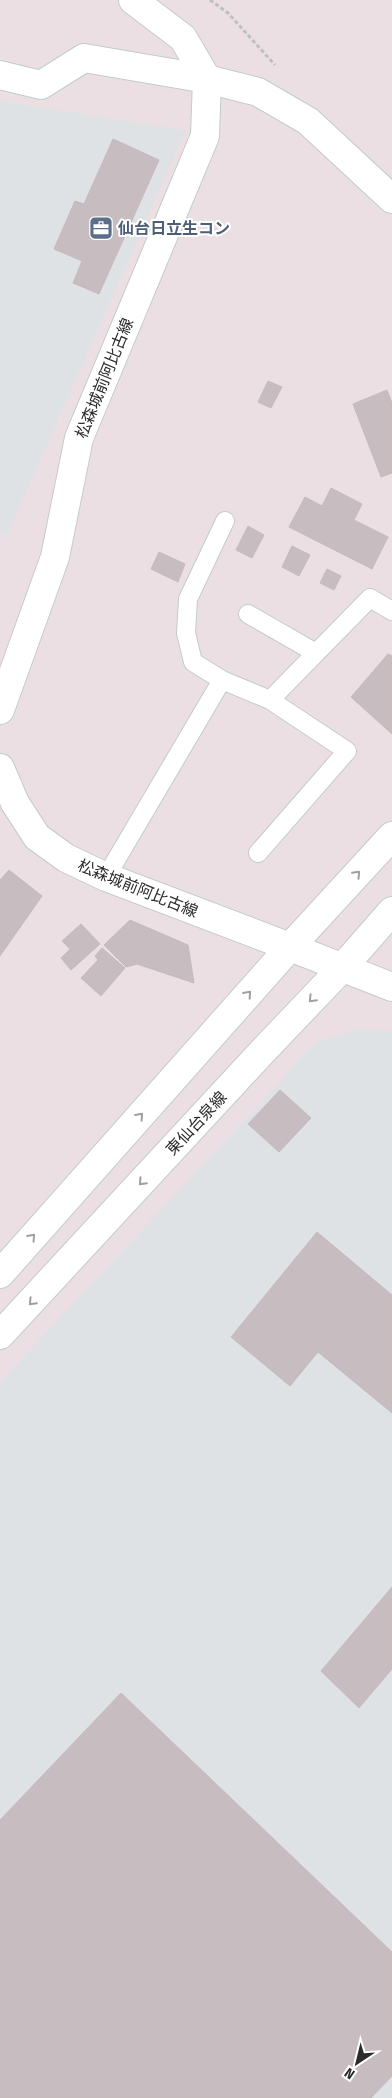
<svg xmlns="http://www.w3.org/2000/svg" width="392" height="2098" viewBox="0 0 392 2098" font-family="'Fira Sans Condensed','Noto Sans JP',sans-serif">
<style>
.industrial{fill:#dfe2e5}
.building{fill:#c7bdc0;stroke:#c7b9bc}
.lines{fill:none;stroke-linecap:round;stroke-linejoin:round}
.service-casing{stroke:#c1cccc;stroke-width:20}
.minor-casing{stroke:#c1cccc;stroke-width:30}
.tertiary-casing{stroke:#c1cccc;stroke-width:30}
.path{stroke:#bfbfbf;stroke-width:3;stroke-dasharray:4 2.5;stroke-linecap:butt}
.service{stroke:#fff;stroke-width:18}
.minor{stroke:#fff;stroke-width:28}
.tertiary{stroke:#fff;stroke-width:28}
.oneway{stroke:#a0a0a0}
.labels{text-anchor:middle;stroke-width:4;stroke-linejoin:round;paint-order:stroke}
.service-label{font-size:16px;font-weight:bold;fill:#4e5e75;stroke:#fff;text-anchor:start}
.street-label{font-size:16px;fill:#2b2b2b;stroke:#fff}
</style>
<rect width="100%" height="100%" fill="#ecdfe3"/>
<path class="industrial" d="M0,101L186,130L7,536L0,532Z
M355,1030L392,1031V2098H0V1382L286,1076L303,1054L320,1041Z"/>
<path class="building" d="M113,139L159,160L99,294L73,283L82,261L54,249L75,201L84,204Z
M268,381L282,387L271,408L258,402Z
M387,390L392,403V473L381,477L353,404Z
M331,488L362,504L354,520L388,537L372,569L289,527L305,497L322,506Z
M248,526L264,535L252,558L236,550Z
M292,546L310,555L299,576L282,567Z
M159,552L185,564L178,582L151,569Z
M327,569L341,576L334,590L320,583Z
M388,654L392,656V734L351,697Z
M9,870L42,896L0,956V880Z
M130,920L188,945L194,983L137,964L126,967L104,945Z
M81,924L100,944L71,970L61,958L70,949L62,941Z
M102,948L125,968L101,996L81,978L98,960L95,956Z
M280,1090L311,1118L279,1152L248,1124Z
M317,1232L392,1295V1413L318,1352L290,1386L231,1337Z
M392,1587V1669L359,1708L321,1671Z
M121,1693L392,1952V2076L371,2098H0V1820Z"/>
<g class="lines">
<g class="service-casing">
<path id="service" d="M248,614L316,653
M222,680L193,662L186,633L188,599L225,521
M270,700L370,598L392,611
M106,877L222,680L270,700L347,751L258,853"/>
</g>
<g class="minor-casing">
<path id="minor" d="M0,75L41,85L84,58L207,79L258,92L308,121L392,199
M0,710L55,557L79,438L205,136L207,79L183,38L133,0
M0,768L15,803L37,837L66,858L106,877L290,947"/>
</g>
<g class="tertiary-casing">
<path id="tertiary" d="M290,947L392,987
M0,1274L290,947L392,836
M0,1335L262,1052L343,967L392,911"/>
</g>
<path class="path" d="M210,0L228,13L275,65"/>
<use href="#service" class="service"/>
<use href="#minor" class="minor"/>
<use href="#tertiary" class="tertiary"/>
</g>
<defs><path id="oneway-chevron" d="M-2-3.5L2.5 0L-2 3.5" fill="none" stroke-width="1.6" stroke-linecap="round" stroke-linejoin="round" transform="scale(1.25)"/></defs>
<g class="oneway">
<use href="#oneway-chevron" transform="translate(357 874) rotate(-47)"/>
<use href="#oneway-chevron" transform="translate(248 994) rotate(-49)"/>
<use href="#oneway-chevron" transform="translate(312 999) rotate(134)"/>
<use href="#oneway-chevron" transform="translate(140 1116) rotate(-48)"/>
<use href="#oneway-chevron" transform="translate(142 1182) rotate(133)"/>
<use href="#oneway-chevron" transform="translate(32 1237) rotate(-48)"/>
<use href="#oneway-chevron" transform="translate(32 1302) rotate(134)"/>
</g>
<defs>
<g id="office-square" transform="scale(1.25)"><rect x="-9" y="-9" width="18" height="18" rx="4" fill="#5c6f8a" stroke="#fff"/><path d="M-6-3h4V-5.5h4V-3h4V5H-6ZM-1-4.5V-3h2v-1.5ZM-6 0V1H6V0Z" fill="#fff"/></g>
</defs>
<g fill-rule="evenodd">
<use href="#office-square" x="101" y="228"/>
</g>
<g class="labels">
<g class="service-label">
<text x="118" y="234">仙台日立生コン</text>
</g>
<g class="street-label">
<text transform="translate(104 378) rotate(-68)" y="6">松森城前阿比古線</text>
<text transform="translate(138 888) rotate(22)" y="6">松森城前阿比古線</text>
<text transform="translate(196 1123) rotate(-47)" y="6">東仙台泉線</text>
</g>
</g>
<g transform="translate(357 2063) rotate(215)" stroke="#ffffff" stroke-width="4" paint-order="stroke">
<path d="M0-4L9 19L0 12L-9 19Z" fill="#2b2b2b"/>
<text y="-8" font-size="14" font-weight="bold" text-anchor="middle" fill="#2b2b2b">N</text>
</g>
</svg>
